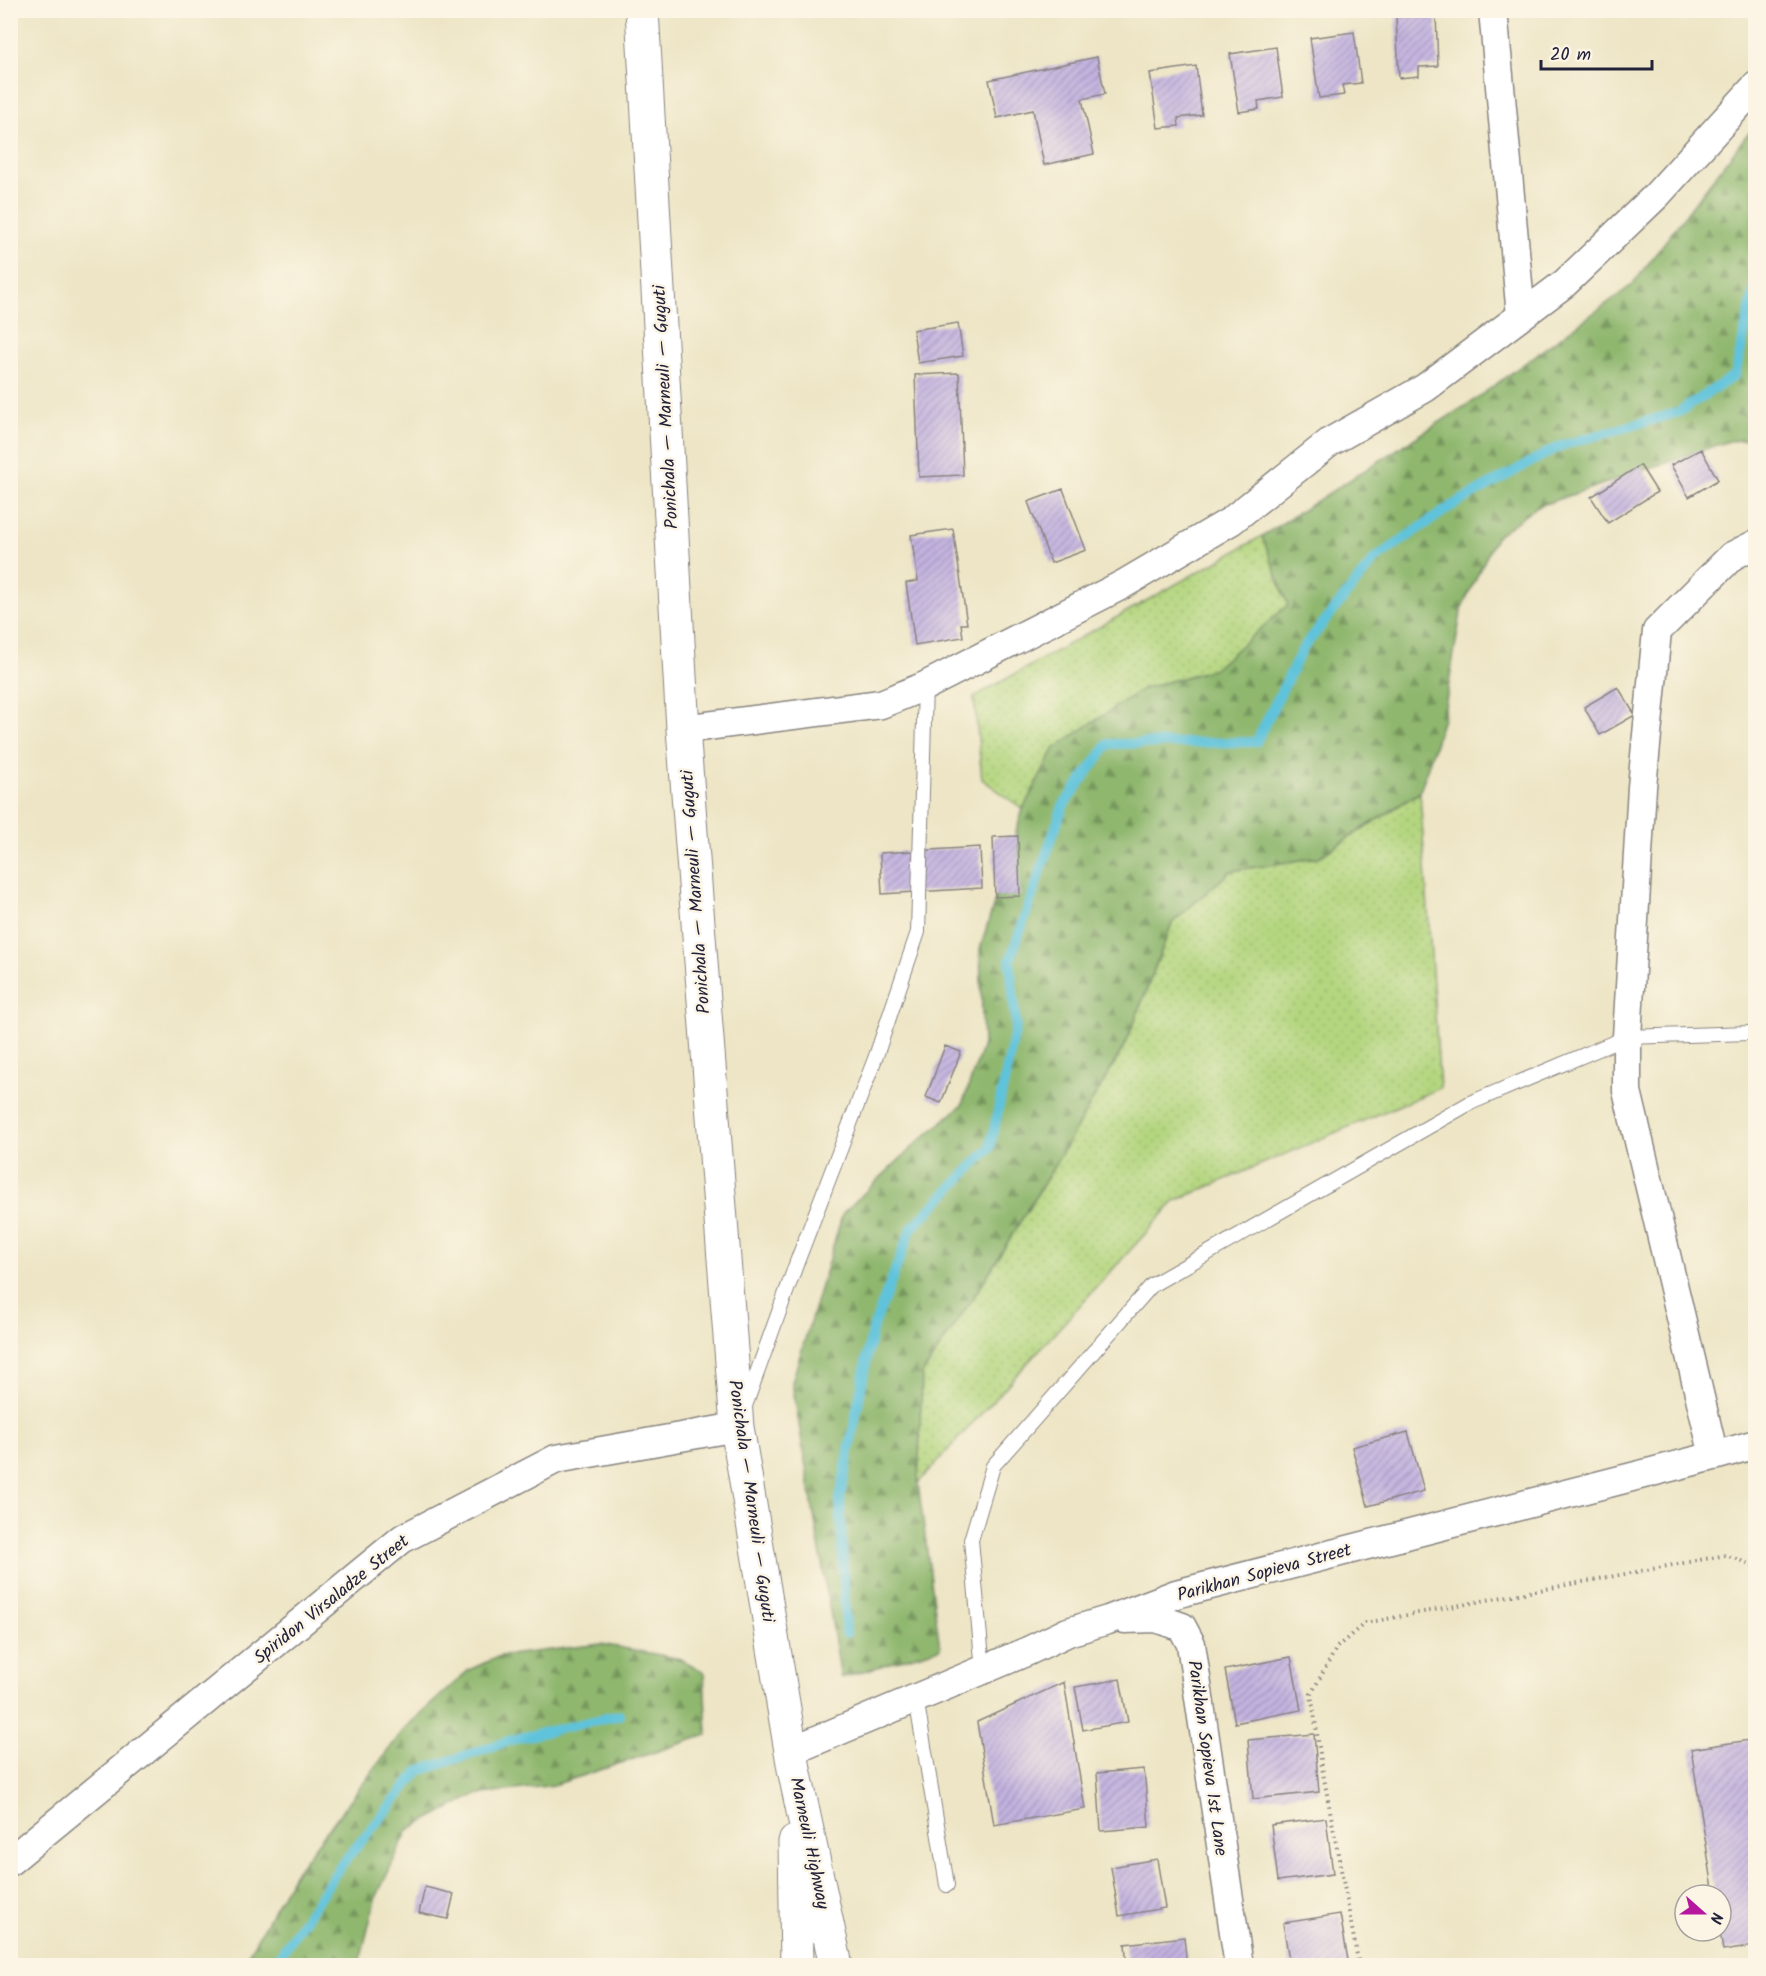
<svg xmlns="http://www.w3.org/2000/svg" width="1766" height="1976" viewBox="0 0 1766 1976" font-family="Kalam,sans-serif">
<style>
.grass{fill:url(#grass-dots);stroke:#6b7c5d;stroke-width:1.5}
.forest{fill:url(#forest-firs);stroke:#586c54;stroke-width:1.5}
.lines{fill:none;stroke-linecap:round;stroke-linejoin:round}
.stream{stroke:#5ec3db;stroke-width:10}
.building{fill:url(#building-hatch)}
.lane-casing{stroke:#888480;stroke-width:16}
.street-casing{stroke:#888480;stroke-width:31}
.highway-casing{stroke:#888480;stroke-width:35}
.path{stroke:#888480;stroke-width:4;stroke-dasharray:1.5 4.5;stroke-linecap:butt}
.lane{stroke:#fff;stroke-width:14}
.street{stroke:#fff;stroke-width:28}
.highway{stroke:#fff;stroke-width:33}
.labels{text-anchor:middle;stroke-width:5;stroke-linejoin:round;paint-order:stroke}
.street-label{font-size:18px;fill:#22223b;stroke:#fcf5e5}
</style>
<defs>
<pattern id="grass-dots" width="8" height="8" patternUnits="userSpaceOnUse" patternTransform="scale(1.5)"><rect width="8" height="8" fill="#b4d67f"/><path d="M2 2h.1M6 6h.1" fill="none" stroke="#9ab76f" stroke-width="1.8" stroke-linecap="round"/></pattern>
<pattern id="forest-firs" width="22" height="20" patternUnits="userSpaceOnUse" patternTransform="scale(1.5)"><rect width="22" height="20" fill="#8fb76e"/><path d="M5 1l3.5 6h-7zM16 11l3.5 6h-7z" fill="#74945c"/></pattern>
<pattern id="building-hatch" width="6" height="6" patternUnits="userSpaceOnUse" patternTransform="scale(1.5)"><rect width="6" height="6" fill="#c3b3e0"/><path d="M-1 1l2-2M0 6l6-6M5 7l2-2" fill="none" stroke="#9e91b7"/></pattern>
</defs>
<rect width="100%" height="100%" fill="#fcf5e5"/>
<filter id="ink" filterUnits="userSpaceOnUse"><feTurbulence type="fractalNoise" baseFrequency=".0167" numOctaves="2"/><feDisplacementMap in="SourceGraphic" scale="12" xChannelSelector="R" yChannelSelector="G"/><feConvolveMatrix kernelMatrix="1 2 1 2 8 2 1 2 1" color-interpolation-filters="sRGB"/></filter>
<filter id="wash" filterUnits="userSpaceOnUse"><feTurbulence type="fractalNoise" baseFrequency=".008" numOctaves="4" result="noise"/><feDisplacementMap in="SourceGraphic" scale="24" xChannelSelector="R" yChannelSelector="G"/><feGaussianBlur stdDeviation="1.35" result="paint"/><feColorMatrix in="noise" values="0 0 0 0 0 0 0 0 0 0 0 0 0 0 0 0 0 1.4 0 .05"/><feComposite in="paint" operator="in"/></filter>
<g filter="url(#wash)">
<rect width="100%" height="100%" fill="#ede5c5"/>
<path class="grass" d="M1262,536L1289,605L1214,669L1142,689L1055,748L1023,809L982,779L974,697Z
M1420,792L1440,1088L1175,1201L918,1483L922,1374L982,1284L1050,1173L1126,1044L1172,923L1231,871L1319,857Z"/>
<path class="forest" d="M1755,127V439L1729,441L1536,507L1496,537L1462,607L1443,718L1420,792L1319,857L1231,871L1172,923L1126,1043L1050,1173L982,1284L922,1374L918,1483L940,1648L841,1678L792,1382L843,1213L918,1142L962,1105L983,1045L980,949L1023,809L1055,748L1142,689L1214,669L1288,605L1262,536L1473,401L1632,285L1745,137Z
M601,1644L681,1659L704,1672L707,1735L554,1785L475,1795L408,1830L375,1900L359,1965H242L294,1874L406,1727L469,1670L500,1656Z"/>
<g class="lines">
<path class="stream" d="M846,1633L840,1498L872,1331L911,1229L990,1148L1016,1026L1010,960L1063,806L1108,744L1256,742L1303,648L1375,559L1453,505L1560,446L1679,412L1735,375L1756,282
M273,1966L339,1868L419,1771L515,1739L619,1715"/>
</g>
<g id="blocks">
<path class="building" d="M1436,15L1438,66L1419,67V76L1399,78L1396,17Z
M1354,32L1361,83L1342,85L1344,95L1319,98L1310,38Z
M1276,47L1283,97L1258,101L1259,109L1239,112L1230,54Z
M1097,57L1105,94L1082,99L1094,154L1044,165L1033,110L997,118L989,80Z
M1196,66L1202,115L1178,118L1179,126L1158,128L1150,73Z
M958,323L963,356L918,363L913,330Z
M959,373L963,475L919,477L915,375Z
M1701,449L1718,480L1689,497L1671,465Z
M1640,465L1657,492L1608,523L1591,497Z
M1063,489L1086,550L1051,563L1028,502Z
M953,529L967,624H961L963,637L915,645L906,583L918,581L911,535Z
M1618,687L1635,715L1600,735L1584,707Z
M1018,836L1020,896L995,897L993,837Z
M980,847L982,888L882,894L880,853Z
M945,1046L961,1052L941,1103L926,1097Z
M1408,1432L1424,1491L1368,1506L1352,1447Z
M1291,1657L1301,1710L1235,1723L1225,1670Z
M1120,1679L1128,1722L1083,1730L1075,1687Z
M1064,1682L1085,1809L994,1825L977,1722Z
M1314,1734L1319,1792L1253,1799L1248,1740Z
M1756,1739V1946L1723,1951L1720,1931L1721,1895H1714L1691,1749Z
M1144,1769L1149,1827L1101,1831L1097,1773Z
M1326,1818L1333,1874L1278,1881L1271,1825Z
M1157,1859L1165,1908L1119,1916L1111,1867Z
M425,1887L454,1894L448,1919L419,1913Z
M1340,1914L1349,1966H1290L1283,1923Z
M1184,1937L1187,1966H1127L1125,1944Z"/>
</g>
</g>
<g filter="url(#ink)">
<use href="#blocks" fill-opacity="0" stroke="#888480" stroke-width="1.5"/>
<g class="lines">
<g class="lane-casing">
<path id="lane" d="M745,1406L797,1262L876,1056L918,932L925,686
M983,1670L971,1540L993,1466L1152,1285L1470,1103L1627,1037L1749,1033L1756,1031
M916,1698L947,1885"/>
</g>
<g class="street-casing">
<path id="street" d="M1493,10L1521,316
M683,729L881,704L925,686L1122,585L1231,521L1330,442L1425,388L1565,283L1656,196L1756,86
M1714,1456L1627,1091V1037L1642,787L1657,631L1732,556L1756,544
M1125,1619L1156,1618L1182,1627L1191,1644L1239,1966
M791,1751L1028,1651L1068,1632L1108,1620L1176,1594L1714,1456L1756,1444
M10,1861L402,1539L556,1459L737,1427"/>
</g>
<g class="highway-casing">
<path id="highway" d="M642,10L683,729L737,1427L794,1769L836,1966
M795,1842L797,1966"/>
</g>
<path class="path" d="M1359,1966L1323,1773L1311,1694L1337,1647L1365,1623L1726,1555L1756,1567"/>
<use href="#lane" class="lane"/>
<use href="#street" class="street"/>
<use href="#highway" class="highway"/>
</g>
</g>
<g class="labels">
<g class="street-label">
<text transform="translate(665 407) rotate(-93)" y="6">Ponichala — Marneuli — Guguti</text>
<text transform="translate(695 892) rotate(-94)" y="6">Ponichala — Marneuli — Guguti</text>
<text transform="translate(752 1501) rotate(82)" y="6">Ponichala — Marneuli — Guguti</text>
<text transform="translate(1264 1572) rotate(-15)" y="6">Parikhan Sopieva Street</text>
<text transform="translate(331 1599) rotate(-39)" y="6">Spiridon Virsaladze Street</text>
<text transform="translate(1208 1758) rotate(82)" y="6">Parikhan Sopieva 1st Lane</text>
<text transform="translate(810 1843) rotate(78)" y="6">Marneuli Highway</text>
</g>
</g>
<rect width="1766" height="1976" fill="none" stroke="#fcf5e5" stroke-width="36"/>
<g transform="translate(1703 1913) rotate(111)"><circle r="28" fill="#fcf5e5" stroke="#a5a1a1" stroke-width="1.5"/>
<path d="M0-4.5L10 22L0 15L-10 22Z" fill="#b5179e"/>
<text y="-9" font-size="16" font-weight="bold" text-anchor="middle" fill="#22223b">N</text>
</g>
<path d="M1541 60v9h111v-9" fill="none" stroke="#22223b" stroke-width="3"/>
<text x="1550" y="60" font-size="18" fill="#22223b" stroke="#fcf5e5" stroke-width="4.5" paint-order="stroke">20 m</text>
</svg>
